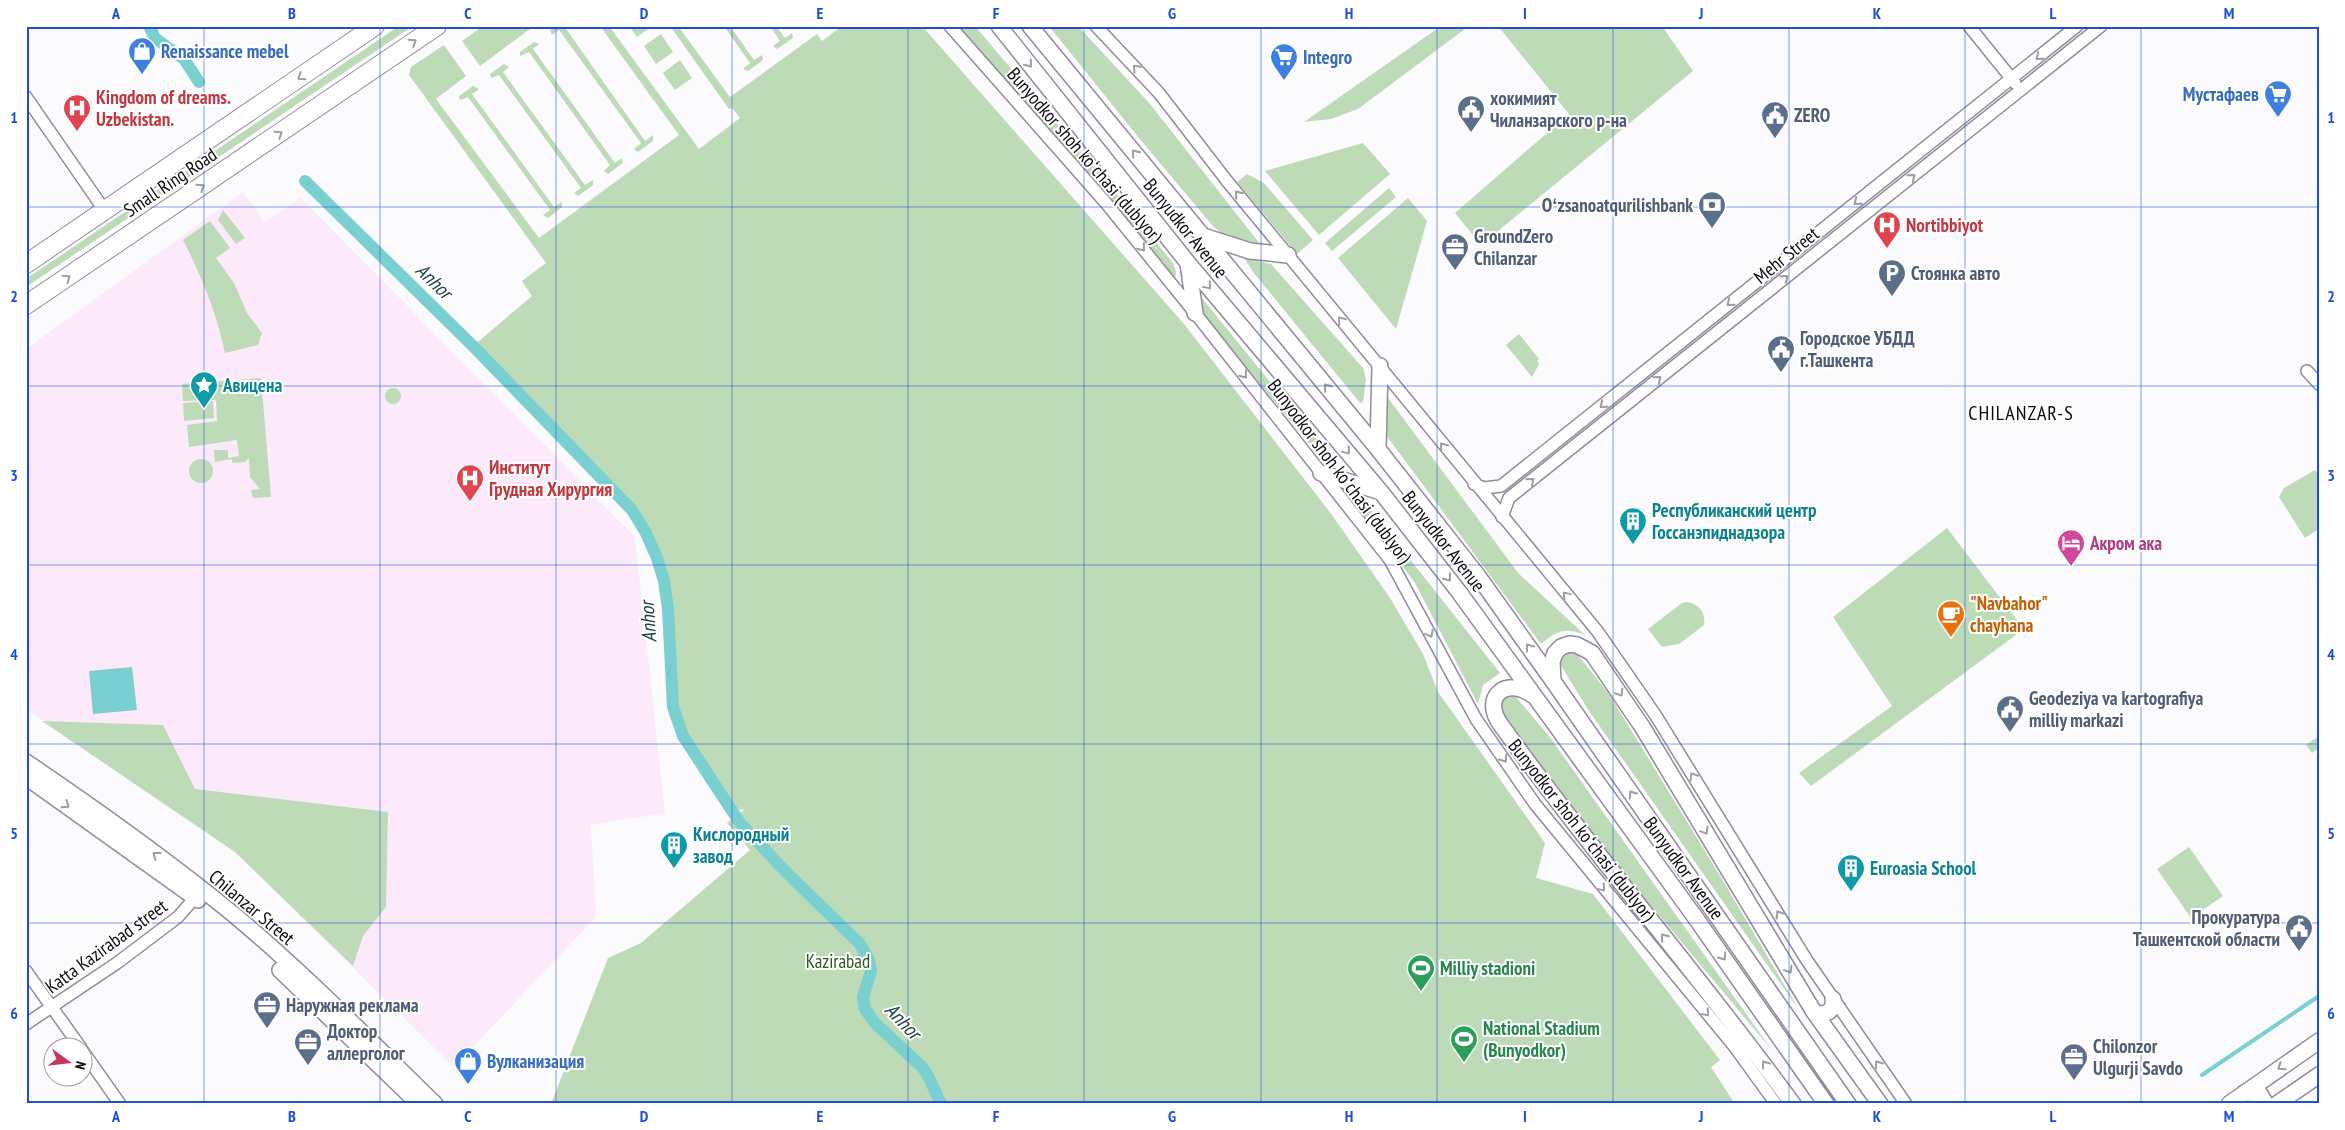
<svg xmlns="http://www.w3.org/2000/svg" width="2345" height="1130" viewBox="0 0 2345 1130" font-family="'PT Sans Narrow',sans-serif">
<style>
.medical{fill:#fceafb}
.green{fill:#bddbb7}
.water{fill:#7ad0d1}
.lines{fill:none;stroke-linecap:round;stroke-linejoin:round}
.stream{stroke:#7ad0d1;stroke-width:4}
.canal{stroke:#7ad0d1;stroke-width:12}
.minor-casing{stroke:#928b99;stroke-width:14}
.major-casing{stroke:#928b99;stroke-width:18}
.highway-casing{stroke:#928b99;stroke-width:20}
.minor{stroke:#fff;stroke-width:11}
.major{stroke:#fff;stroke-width:15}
.highway{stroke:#fff;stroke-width:18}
.oneway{stroke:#9f9d9f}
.grid{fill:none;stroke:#1d4ed8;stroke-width:1;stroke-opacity:0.55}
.labels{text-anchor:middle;stroke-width:4;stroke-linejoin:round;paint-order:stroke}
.shop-label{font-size:19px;font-weight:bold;fill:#366cbe;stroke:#fff;text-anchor:start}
.health-label{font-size:19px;font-weight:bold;fill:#be3a42;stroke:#fff;text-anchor:start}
.service-label{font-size:19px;font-weight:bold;fill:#4e5e75;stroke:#fff;text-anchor:start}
.street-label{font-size:19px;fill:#0e0b10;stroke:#fff}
.culture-label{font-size:19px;font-weight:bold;fill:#0d838f;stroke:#fff;text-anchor:start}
.hotel-label{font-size:19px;font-weight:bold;fill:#b23c85;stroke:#fff;text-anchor:start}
.food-label{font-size:19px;font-weight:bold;fill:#c56008;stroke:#fff;text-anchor:start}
.park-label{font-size:19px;fill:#285d1b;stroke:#fff}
.leisure-label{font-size:19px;font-weight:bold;fill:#27864d;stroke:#fff;text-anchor:start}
.water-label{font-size:20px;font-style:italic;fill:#1a4344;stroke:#fff}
.neighbourhood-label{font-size:20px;letter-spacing:1px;fill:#0e0b10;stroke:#fff}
.neatline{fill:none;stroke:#1d4ed8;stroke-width:2}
.grid-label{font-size:16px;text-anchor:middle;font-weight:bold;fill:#1d4ed8}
</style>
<rect width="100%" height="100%" fill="#fbfafd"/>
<path class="medical" d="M243,192L264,222L301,198L635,537L665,813L591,825L596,917L454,1067L235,852L26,709V349Z"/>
<path class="green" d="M399,26H413L26,287V279Z
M483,26H528L530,29L480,66L462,41Z
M555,26H564L645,141L653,135V141L638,152L634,149L641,143L559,30L552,35L550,30Z
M600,26H609L699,149L740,118L732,108L729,109L670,26H678L730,97L817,34L822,41L842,26H922L1184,324L1332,515L1390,598L1423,654L1438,692L1545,843L1536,878L1593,894L1720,1060L1711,1067L1735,1104H551L608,958L641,943L750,850L727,823L745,809L732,811C710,777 684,746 673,707C670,658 672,607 658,560C642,509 597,472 561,436C532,406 503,376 473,346L532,296L522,281L546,263L409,75L411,67L444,45L466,76L436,99L539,238L679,135Z
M629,26H652L637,37Z
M724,26H730L754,60L762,55L763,60L748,71L743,69L750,63Z
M770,26H776L785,38L792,33L793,38L777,49L773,46L780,41Z
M954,26H975L1136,217L1173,263L1176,272L1175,281Z
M1049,26H1078L1150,104L1260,244L1224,236L1212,225L1139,138Z
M1441,26H1469L1358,109L1331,119L1304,122Z
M1498,26H1662L1693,71L1481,245L1455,213L1569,114Z
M661,34L673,52L656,64L644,46Z
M534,42L539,44L533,49L615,163L622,158L623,163L608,174L604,171L610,165L529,52L520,56V52Z
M680,60L692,78L675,90L663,73Z
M504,64L509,67L503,72L585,185L593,180V185L578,196L574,193L581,188L499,75L491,78L490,74Z
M473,86L479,89L472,94L554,207L562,202V207L548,218L543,215L550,210L468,97L460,100L459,96Z
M1363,143L1390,174L1319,235L1265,171Z
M1247,174L1264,183L1313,240L1297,254L1237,182Z
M1389,188L1396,197L1332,251L1325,243Z
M1408,198L1427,221L1396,329L1338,258Z
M223,210L245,238L236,244L218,220Z
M210,221L230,248L216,258L234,283L247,313L262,333L258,345L225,353C217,314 201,275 183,240Z
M1244,258L1271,264L1363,368L1366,379L1363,402L1360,403L1253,272Z
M1201,297L1336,463L1333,466L1326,464L1203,315Z
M1519,334L1539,359L1537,361L1539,364L1532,377L1506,345Z
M261,378L271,497L253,498L251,490L260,489L250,477L249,458L245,462L232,463V459L215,462L214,450H228V458L239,456L237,440L189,447L187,425L217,421L216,400L183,401L182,384Z
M385 396a8 8 0 1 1 16 0a8 8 0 1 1-16 0Z
M1385,394L1519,574L1585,635C1565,627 1557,630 1541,644L1386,435L1382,427Z
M213,401L214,418L184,421L183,403Z
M189 471a12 12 0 1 1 24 0a12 12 0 1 1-24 0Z
M2315,470L2319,476V529L2305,538L2279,497L2284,488Z
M1347,492L1363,500L1500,673L1483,685L1478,704L1415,583Z
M1947,528L2024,629L1811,786L1799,773L1892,706L1833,617Z
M1686,602C1699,603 1706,613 1704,625L1679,644L1662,647L1648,629L1682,603Z
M1568,651L1577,654L1609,694L1719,874L1799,1010L1589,711L1560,664V657Z
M1503,694L1515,696L1549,736L1771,1049L1576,816L1498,707Z
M42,721L163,725L195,789L388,812L386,907L363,936L353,966L235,852Z
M2319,736V753L2316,750L2312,753L2306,745Z
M2189,847L2223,896L2191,918L2157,869Z"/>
<path class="water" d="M132,667L137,710L93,714L89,671Z"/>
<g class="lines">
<path class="stream" d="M2202,1075L2319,996"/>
<path class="canal" d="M149,26L155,38L184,59L199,82
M305,181L473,346L632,510L646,533L657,558L664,581L668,609L673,707L683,736L740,823L786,872L860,944L869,960L871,971L863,997L865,1009L875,1023L923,1068L929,1078L941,1104"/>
<g class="minor-casing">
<path id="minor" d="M950,26L1106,203L1195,313L1390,560L1476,719L1535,804L1734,1046L1776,1104
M1096,26L1159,93L1227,181L1598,632L1656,716L1806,959L1906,1104
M1969,26L2015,83
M26,97L105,211
M2307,371L2319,384
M1474,484L1484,488L1501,486L2077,26
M1502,517L1509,498L2101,26
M26,971L81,1048
M26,1024L117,963L178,917L199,893
M82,1050L120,1104"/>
</g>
<g class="major-casing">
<path id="major" d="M999,26L1188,263L1381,492L1459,592L1695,917L1826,1104
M1030,26L1378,449L1478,576L1553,681L1848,1104
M1203,236L1250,251L1288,255
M1188,263L1195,313
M1378,449L1380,366
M1321,473L1381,492
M1553,680L1552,662L1555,653L1561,647L1569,644L1577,645L1592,653L1643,728L1814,1012L1880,1104
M1532,695C1505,676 1481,698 1501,725C1594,855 1699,975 1793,1104
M26,762C97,810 167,860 233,914C304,973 369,1040 435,1104
M26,777L198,900
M280,970L419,1104
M1814,1012C1825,1017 1835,1011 1833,999
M2244,1093L2260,1094L2266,1104
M2229,1104L2319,1041
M2277,1104L2319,1075"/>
</g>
<g class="highway-casing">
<path id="highway" d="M26,264L375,26
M26,305L437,26"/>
</g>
<use href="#minor" class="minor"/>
<use href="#major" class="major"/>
<use href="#highway" class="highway"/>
</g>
<defs><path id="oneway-chevron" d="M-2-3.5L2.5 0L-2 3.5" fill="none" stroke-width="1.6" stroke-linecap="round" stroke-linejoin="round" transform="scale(1.25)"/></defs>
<g class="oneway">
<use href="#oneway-chevron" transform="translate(413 42) rotate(-34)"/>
<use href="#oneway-chevron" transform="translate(2039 57) rotate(141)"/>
<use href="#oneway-chevron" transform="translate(1029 64) rotate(51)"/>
<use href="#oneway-chevron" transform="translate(1136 68) rotate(-133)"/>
<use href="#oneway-chevron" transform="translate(301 77) rotate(146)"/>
<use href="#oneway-chevron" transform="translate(279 134) rotate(-34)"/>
<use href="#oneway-chevron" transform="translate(1135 153) rotate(-129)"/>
<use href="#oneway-chevron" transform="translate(1912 177) rotate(-39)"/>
<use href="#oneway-chevron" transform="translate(201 187) rotate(-34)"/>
<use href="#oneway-chevron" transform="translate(1238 194) rotate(-129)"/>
<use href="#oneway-chevron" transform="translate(1857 202) rotate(141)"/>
<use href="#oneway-chevron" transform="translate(1142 248) rotate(51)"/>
<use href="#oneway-chevron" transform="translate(67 278) rotate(-34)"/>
<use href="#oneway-chevron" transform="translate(1785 278) rotate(-39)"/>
<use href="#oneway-chevron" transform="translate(1208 286) rotate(50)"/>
<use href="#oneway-chevron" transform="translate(1730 303) rotate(141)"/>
<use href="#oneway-chevron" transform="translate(1341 320) rotate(-129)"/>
<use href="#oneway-chevron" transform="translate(1244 375) rotate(52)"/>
<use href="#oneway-chevron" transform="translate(1658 379) rotate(-39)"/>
<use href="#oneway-chevron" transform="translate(1327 387) rotate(-129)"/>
<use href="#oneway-chevron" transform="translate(1603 405) rotate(141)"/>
<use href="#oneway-chevron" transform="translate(1443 446) rotate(-129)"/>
<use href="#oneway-chevron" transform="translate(1347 451) rotate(50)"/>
<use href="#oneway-chevron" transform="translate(1531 481) rotate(-39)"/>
<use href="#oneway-chevron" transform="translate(1448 578) rotate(52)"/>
<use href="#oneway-chevron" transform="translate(1566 595) rotate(-130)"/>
<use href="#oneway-chevron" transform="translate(1430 634) rotate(62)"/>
<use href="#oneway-chevron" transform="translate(1529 647) rotate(-126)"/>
<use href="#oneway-chevron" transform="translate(1620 693) rotate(57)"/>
<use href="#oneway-chevron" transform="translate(1504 759) rotate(55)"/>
<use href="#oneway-chevron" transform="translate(1693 776) rotate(-122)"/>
<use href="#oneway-chevron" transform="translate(1632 794) rotate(-125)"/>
<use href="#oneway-chevron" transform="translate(66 805) rotate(35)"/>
<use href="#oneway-chevron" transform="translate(1705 831) rotate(59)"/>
<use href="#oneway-chevron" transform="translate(156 855) rotate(-143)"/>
<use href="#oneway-chevron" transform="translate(1602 888) rotate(50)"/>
<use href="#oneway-chevron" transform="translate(1779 914) rotate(-122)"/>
<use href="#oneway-chevron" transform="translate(1664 937) rotate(-129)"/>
<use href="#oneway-chevron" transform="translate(1723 957) rotate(55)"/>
<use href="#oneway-chevron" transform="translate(1789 970) rotate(59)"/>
<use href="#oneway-chevron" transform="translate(1706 1013) rotate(50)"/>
<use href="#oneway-chevron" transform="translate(1765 1064) rotate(-126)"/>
<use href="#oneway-chevron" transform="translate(1878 1064) rotate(-125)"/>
<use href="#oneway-chevron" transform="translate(2281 1067) rotate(145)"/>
</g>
<path class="grid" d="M204,26V1104M380,26V1104M556,26V1104M732,26V1104M908,26V1104M1084,26V1104M1261,26V1104M1437,26V1104M1613,26V1104M1789,26V1104M1965,26V1104M2141,26V1104M26,207H2319M26,386H2319M26,565H2319M26,744H2319M26,923H2319"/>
<defs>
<g id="shop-pin" transform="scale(1.4375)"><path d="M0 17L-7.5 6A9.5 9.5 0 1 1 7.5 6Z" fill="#3f7fe0" stroke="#fff"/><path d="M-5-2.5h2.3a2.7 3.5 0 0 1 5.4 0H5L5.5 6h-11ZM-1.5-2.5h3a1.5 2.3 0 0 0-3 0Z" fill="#fff"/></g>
<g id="supermarket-pin" transform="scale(1.4375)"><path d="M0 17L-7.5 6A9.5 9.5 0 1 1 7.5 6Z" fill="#3f7fe0" stroke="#fff"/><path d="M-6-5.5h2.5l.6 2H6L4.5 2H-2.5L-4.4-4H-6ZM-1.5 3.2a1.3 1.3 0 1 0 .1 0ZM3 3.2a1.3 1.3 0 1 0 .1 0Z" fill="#fff"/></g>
<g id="hospital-pin" transform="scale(1.4375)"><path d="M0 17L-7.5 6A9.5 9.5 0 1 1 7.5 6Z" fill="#e0444e" stroke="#fff"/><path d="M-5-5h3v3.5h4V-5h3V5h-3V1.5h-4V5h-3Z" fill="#fff"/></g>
<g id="civic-pin" transform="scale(1.4375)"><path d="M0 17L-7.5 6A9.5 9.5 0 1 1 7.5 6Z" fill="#5c6f8a" stroke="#fff"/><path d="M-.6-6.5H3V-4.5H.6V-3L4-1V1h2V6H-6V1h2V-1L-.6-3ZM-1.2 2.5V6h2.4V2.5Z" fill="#fff"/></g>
<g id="bank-pin" transform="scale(1.4375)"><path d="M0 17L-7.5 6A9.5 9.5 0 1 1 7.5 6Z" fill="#5c6f8a" stroke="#fff"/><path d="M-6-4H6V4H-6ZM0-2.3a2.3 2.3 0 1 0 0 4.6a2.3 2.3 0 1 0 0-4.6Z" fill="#fff"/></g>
<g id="office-pin" transform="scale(1.4375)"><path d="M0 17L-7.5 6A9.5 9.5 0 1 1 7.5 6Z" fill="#5c6f8a" stroke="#fff"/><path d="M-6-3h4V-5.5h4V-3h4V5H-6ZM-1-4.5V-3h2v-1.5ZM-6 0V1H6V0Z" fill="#fff"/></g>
<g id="parking-pin" transform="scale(1.4375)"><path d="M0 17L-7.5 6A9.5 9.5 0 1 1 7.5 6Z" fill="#5c6f8a" stroke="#fff"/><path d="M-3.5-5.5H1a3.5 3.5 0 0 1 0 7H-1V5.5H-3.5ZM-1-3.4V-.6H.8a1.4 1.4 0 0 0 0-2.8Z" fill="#fff"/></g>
<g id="sight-pin" transform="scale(1.4375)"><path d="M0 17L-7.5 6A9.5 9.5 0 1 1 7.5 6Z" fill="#0f9aa8" stroke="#fff"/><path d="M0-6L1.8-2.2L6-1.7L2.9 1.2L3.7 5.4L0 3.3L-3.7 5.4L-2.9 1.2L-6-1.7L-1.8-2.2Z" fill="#fff"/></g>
<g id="building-pin" transform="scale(1.4375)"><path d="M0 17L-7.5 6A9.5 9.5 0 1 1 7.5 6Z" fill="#0f9aa8" stroke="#fff"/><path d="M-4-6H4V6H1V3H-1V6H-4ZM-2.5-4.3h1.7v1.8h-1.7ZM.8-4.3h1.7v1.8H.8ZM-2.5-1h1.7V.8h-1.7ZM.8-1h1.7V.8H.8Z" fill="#fff"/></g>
<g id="hotel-pin" transform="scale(1.4375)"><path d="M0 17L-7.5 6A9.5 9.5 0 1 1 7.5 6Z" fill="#d1479c" stroke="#fff"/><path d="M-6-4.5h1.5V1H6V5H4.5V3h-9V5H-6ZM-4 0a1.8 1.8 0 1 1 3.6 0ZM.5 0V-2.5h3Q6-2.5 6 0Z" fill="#fff"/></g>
<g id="cafe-pin" transform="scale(1.4375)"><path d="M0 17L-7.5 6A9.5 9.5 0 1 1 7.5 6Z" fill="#e8710a" stroke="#fff"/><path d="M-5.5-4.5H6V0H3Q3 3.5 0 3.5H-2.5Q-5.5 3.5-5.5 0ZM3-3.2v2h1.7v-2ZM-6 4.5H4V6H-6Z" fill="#fff"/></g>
<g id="stadium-pin" transform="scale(1.4375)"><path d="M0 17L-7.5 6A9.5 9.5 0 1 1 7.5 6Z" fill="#2e9e5b" stroke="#fff"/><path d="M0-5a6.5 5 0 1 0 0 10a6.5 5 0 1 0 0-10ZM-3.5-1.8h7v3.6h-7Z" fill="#fff"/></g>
</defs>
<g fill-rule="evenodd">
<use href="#shop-pin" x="142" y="51"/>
<use href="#supermarket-pin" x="1284" y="57"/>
<use href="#supermarket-pin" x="2278" y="94"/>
<use href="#hospital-pin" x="77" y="108"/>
<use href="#civic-pin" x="1471" y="109"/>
<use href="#civic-pin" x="1775" y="115"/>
<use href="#bank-pin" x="1712" y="205"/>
<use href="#hospital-pin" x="1887" y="225"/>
<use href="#office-pin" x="1455" y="247"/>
<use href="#parking-pin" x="1892" y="273"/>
<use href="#civic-pin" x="1781" y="349"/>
<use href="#sight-pin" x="204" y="385"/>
<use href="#hospital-pin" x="470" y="478"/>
<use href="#building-pin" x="1633" y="521"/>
<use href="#hotel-pin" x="2071" y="543"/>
<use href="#cafe-pin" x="1951" y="614"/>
<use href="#civic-pin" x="2010" y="709"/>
<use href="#building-pin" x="674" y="845"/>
<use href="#building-pin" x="1851" y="868"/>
<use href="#civic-pin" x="2299" y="928"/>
<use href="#stadium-pin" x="1421" y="968"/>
<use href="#office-pin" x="267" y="1005"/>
<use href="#stadium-pin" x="1464" y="1039"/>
<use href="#office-pin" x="308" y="1042"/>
<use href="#office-pin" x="2074" y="1057"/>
<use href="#shop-pin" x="468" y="1061"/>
</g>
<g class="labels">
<g class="shop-label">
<text x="161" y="58">Renaissance mebel</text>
<text x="1303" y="64">Integro</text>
<text x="2259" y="101" text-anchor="end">Мустафаев</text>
<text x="487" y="1068">Вулканизация</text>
</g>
<g class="health-label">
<text x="96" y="104">Kingdom of dreams.<tspan x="96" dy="22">Uzbekistan.</tspan></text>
<text x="1906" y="232">Nortibbiyot</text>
<text x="489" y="474">Институт<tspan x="489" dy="22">Грудная Хирургия</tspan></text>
</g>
<g class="service-label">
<text x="1490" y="105">хокимият<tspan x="1490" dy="22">Чиланзарского р-на</tspan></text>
<text x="1794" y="122">ZERO</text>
<text x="1693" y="212" text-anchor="end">Oʻzsanoatqurilishbank</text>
<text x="1474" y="243">GroundZero<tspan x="1474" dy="22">Chilanzar</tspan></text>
<text x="1911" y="280">Стоянка авто</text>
<text x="1800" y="345">Городское УБДД<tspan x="1800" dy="22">г.Ташкента</tspan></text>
<text x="2029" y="705">Geodeziya va kartografiya<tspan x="2029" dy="22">milliy markazi</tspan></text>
<text x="2280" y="924" text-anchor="end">Прокуратура<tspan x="2280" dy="22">Ташкентской области</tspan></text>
<text x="286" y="1012">Наружная реклама</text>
<text x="327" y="1038">Доктор<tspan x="327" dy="22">аллерголог</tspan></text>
<text x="2093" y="1053">Chilonzor<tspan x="2093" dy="22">Ulgurji Savdo</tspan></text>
</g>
<g class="street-label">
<text transform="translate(1085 155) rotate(49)" y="7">Bunyodkor shoh koʻchasi (dublyor)</text>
<text transform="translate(170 182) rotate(-34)" y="7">Small Ring Road</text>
<text transform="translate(1186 228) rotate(51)" y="7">Bunyudkor Avenue</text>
<text transform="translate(1786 255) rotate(-39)" y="7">Mehr Street</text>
<text transform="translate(1340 471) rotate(53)" y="7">Bunyodkor shoh koʻchasi (dublyor)</text>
<text transform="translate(1444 541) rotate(52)" y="7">Bunyudkor Avenue</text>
<text transform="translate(1582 830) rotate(52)" y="7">Bunyodkor shoh koʻchasi (dublyor)</text>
<text transform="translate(1684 868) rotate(54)" y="7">Bunyudkor Avenue</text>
<text transform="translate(252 907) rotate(40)" y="7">Chilanzar Street</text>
<text transform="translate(106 946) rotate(-36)" y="7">Katta Kazirabad street</text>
</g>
<g class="culture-label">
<text x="223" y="392">Авицена</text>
<text x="1652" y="517">Республиканский центр<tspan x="1652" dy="22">Госсанэпиднадзора</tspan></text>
<text x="693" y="841">Кислородный<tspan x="693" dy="22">завод</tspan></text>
<text x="1870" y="875">Euroasia School</text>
</g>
<g class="hotel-label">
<text x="2090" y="550">Акром ака</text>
</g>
<g class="food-label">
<text x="1970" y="610">"Navbahor"<tspan x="1970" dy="22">chayhana</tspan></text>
</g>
<g class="park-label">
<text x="838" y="968">Kazirabad</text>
</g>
<g class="leisure-label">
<text x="1440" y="975">Milliy stadioni</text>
<text x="1483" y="1035">National Stadium<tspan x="1483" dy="22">(Bunyodkor)</tspan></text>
</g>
<g class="water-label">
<text transform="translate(434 281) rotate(44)" y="7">Anhor</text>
<text transform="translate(648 622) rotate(-94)" y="7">Anhor</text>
<text transform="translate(903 1021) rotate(46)" y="7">Anhor</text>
</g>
<g class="neighbourhood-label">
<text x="2021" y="420">CHILANZAR-S</text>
</g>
</g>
<rect width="2345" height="1130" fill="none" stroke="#ffffff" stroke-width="55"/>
<g transform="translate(68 1062) rotate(105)"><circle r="24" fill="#ffffff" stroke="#9f9d9f"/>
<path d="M0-4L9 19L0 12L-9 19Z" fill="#c7375b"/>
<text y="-8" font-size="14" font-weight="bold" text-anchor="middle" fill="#0e0b10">N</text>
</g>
<rect x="28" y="28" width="2290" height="1074" class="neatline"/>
<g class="grid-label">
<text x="116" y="19">A</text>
<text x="292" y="19">B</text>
<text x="468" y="19">C</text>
<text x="644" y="19">D</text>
<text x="820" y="19">E</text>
<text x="996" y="19">F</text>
<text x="1172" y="19">G</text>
<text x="1349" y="19">H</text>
<text x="1525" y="19">I</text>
<text x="1701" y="19">J</text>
<text x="1877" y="19">K</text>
<text x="2053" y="19">L</text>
<text x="2229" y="19">M</text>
<text x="14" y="123">1</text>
<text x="2331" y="123">1</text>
<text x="14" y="302">2</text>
<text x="2331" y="302">2</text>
<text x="14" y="481">3</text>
<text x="2331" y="481">3</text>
<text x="14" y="660">4</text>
<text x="2331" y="660">4</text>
<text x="14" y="839">5</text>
<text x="2331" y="839">5</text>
<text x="14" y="1019">6</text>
<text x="2331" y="1019">6</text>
<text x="116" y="1122">A</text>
<text x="292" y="1122">B</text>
<text x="468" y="1122">C</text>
<text x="644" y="1122">D</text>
<text x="820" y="1122">E</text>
<text x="996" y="1122">F</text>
<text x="1172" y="1122">G</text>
<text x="1349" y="1122">H</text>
<text x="1525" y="1122">I</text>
<text x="1701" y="1122">J</text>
<text x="1877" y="1122">K</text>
<text x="2053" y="1122">L</text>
<text x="2229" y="1122">M</text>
</g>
</svg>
